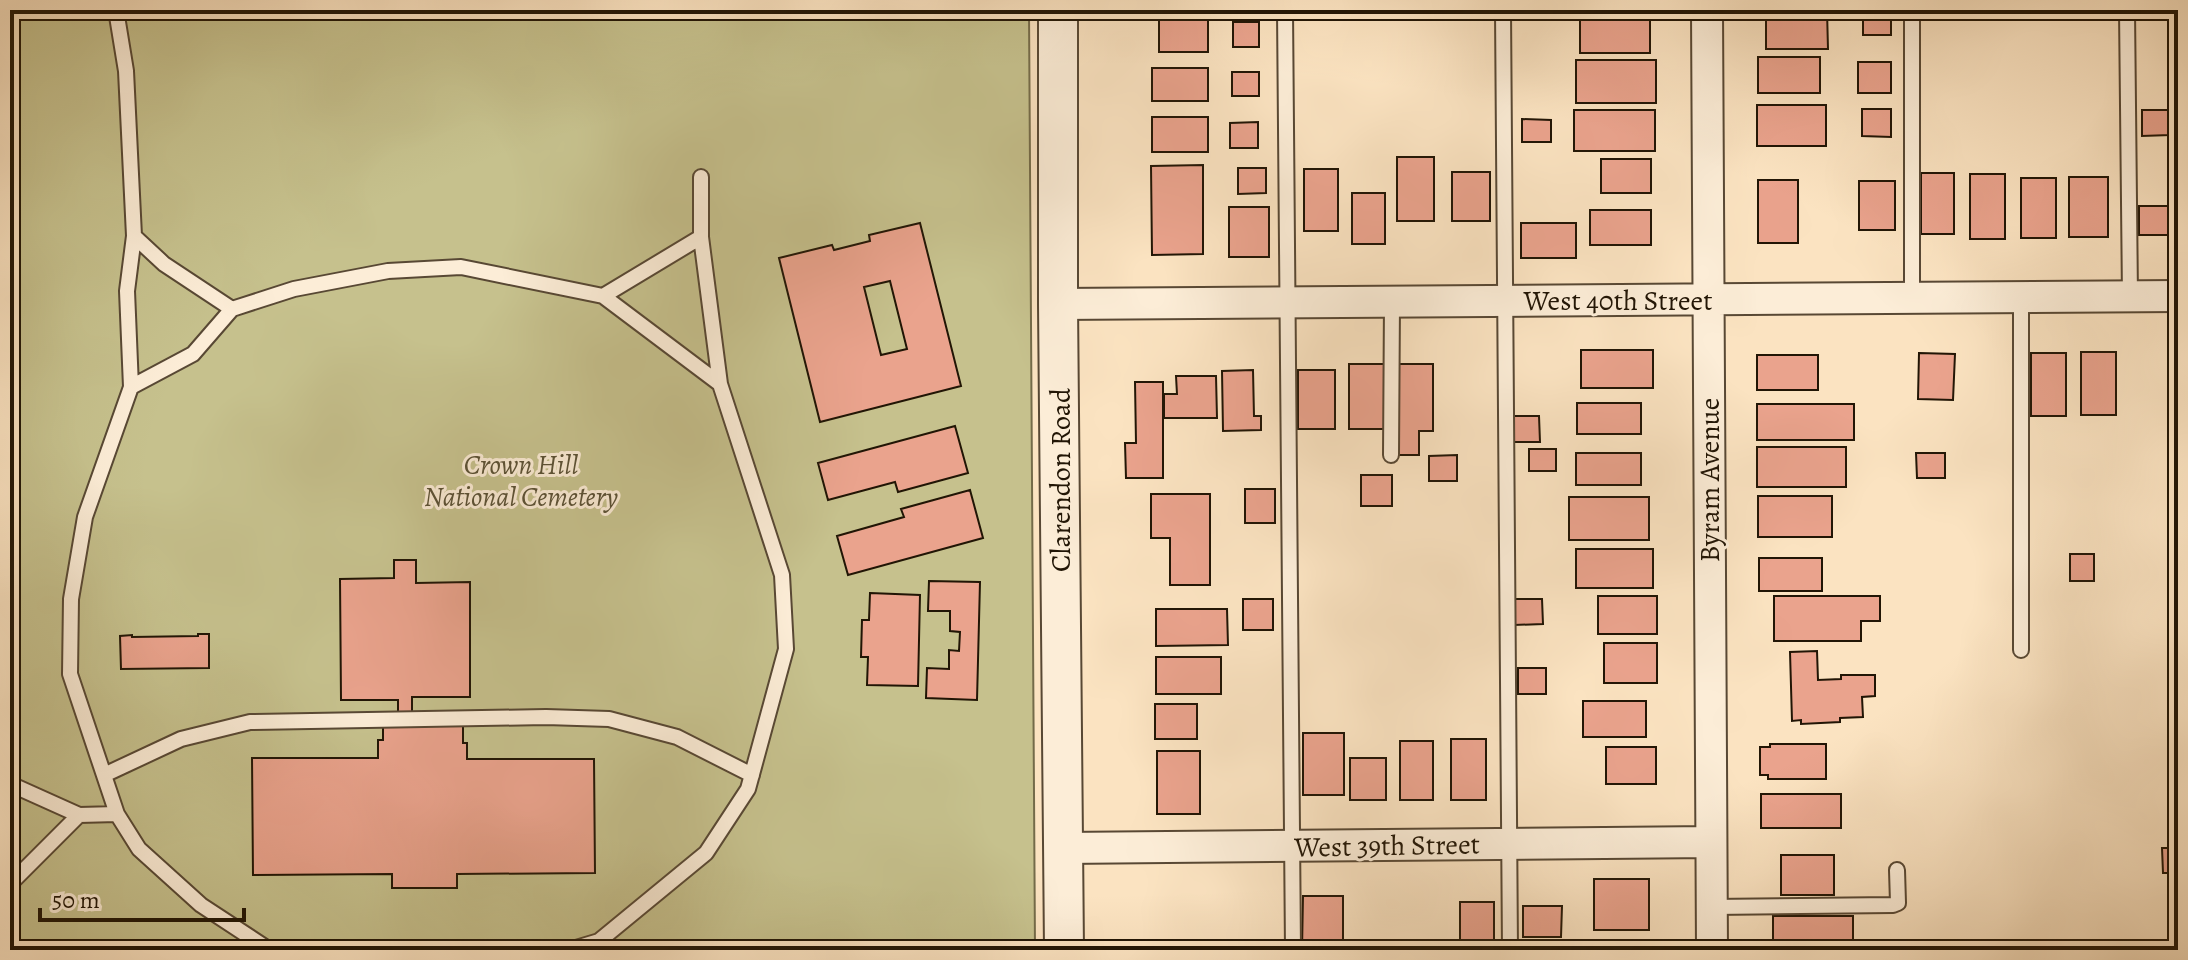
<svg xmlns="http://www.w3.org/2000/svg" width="2188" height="960" viewBox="0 0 2188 960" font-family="Alegreya,serif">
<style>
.green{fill:#c6c18d;stroke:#746b49;stroke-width:2}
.building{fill:#eaa38d;stroke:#211505;stroke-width:2;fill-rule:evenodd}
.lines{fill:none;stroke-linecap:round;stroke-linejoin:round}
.service-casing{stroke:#584834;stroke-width:18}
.minor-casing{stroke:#584834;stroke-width:34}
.tertiary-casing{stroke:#584834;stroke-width:42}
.service{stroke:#fcedd7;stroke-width:14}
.minor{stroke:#fcedd7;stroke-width:30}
.tertiary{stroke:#fcedd7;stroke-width:38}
.labels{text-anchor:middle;stroke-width:6;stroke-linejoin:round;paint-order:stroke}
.street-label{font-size:28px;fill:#211505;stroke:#fcedd7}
.park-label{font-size:28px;font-style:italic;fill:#5b5135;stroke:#fcedd7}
</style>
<rect width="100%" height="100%" fill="#fbe3c1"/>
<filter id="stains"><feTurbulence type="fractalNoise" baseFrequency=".0025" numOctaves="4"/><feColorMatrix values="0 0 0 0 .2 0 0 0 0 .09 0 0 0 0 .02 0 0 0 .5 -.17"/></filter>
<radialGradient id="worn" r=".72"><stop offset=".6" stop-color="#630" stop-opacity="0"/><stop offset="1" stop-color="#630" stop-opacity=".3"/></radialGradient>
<path class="green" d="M10,10H1029L1035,950H10Z"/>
<path class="building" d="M1766,10H1827L1828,49H1766Z
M1863,10H1891V35H1863Z
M1580,15H1650V53H1580Z
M1159,18H1208V52H1159Z
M1233,22H1259V47H1233Z
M1758,57H1820V93H1758Z
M1576,60H1656V103H1576Z
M1858,62H1891V93H1858Z
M1152,68H1208V101H1152Z
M1232,72H1259V96H1232Z
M1757,105H1826V146H1757Z
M1862,109H1891V137L1862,136Z
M1574,110H1655V151H1574Z
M2142,110H2170V135L2142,136Z
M1152,117H1208V152H1152Z
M1522,119L1551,120V142H1522Z
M1258,122V148H1230V123Z
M1397,157H1434V221H1397Z
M1601,159H1651V193H1601Z
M1203,165V254L1152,255L1151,166Z
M1238,168H1266V193L1238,194Z
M1304,169H1338V231H1304Z
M1452,172H1490V221H1452Z
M1921,173H1954V234H1921Z
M1970,174H2005V239H1970Z
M2069,177H2108V237H2069Z
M2021,178H2056V238H2021Z
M1758,180H1798V243H1758Z
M1859,181H1895V230H1859Z
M1352,193H1385V244H1352Z
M2139,206H2178V235H2139Z
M1229,207H1269V257H1229Z
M1590,210H1651V245H1590Z
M920,223L961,386L820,422L779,258L832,245L834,250L870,241L869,235ZM890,281L907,349L881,355L864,287Z
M1521,223H1576V258H1521Z
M1581,350H1653V388H1581Z
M2081,352H2116V415H2081Z
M1919,353L1955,354L1953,400L1918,399Z
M2031,353H2066V416H2031Z
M1757,355H1818V390H1757Z
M1349,364H1386V429H1349Z
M1399,364H1433V431H1419V455H1399Z
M1253,370L1254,416H1261V430L1223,431L1222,371Z
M1298,370H1335V429H1298Z
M1176,376H1216L1217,418H1164V394H1177Z
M1135,382H1163V478H1126L1125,443H1136Z
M1577,403H1641V434H1577Z
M1757,404H1854V440H1757Z
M1511,416H1539L1540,442H1511Z
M955,426L968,473L898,492L895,482L828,500L818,463Z
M1757,447H1846V487H1757Z
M1529,449H1556V471H1529Z
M1576,453H1641V485H1576Z
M1916,453H1945V478H1917Z
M1457,455V481H1429V456Z
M1361,475H1392V506H1361Z
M1245,489H1275V523H1245Z
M970,490L983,538L848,575L837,536L904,517L901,509Z
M1151,494H1210V585H1170V538H1151Z
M1758,496H1832V537H1758Z
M1569,497H1649V540H1569Z
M1576,549H1653V588H1576Z
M2070,554H2094V581H2070Z
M1759,558H1822V591H1759Z
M394,560H416V583L470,582V697H412V715H463V743H467V759H594L595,873L457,874V888H392V874L253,875L252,758H378V740H383V713H398V700H341L340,579L394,578Z
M929,581L980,582L977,700L926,698L927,668L949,669V650L959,651L960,632L950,631V611H928Z
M870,593L920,595L918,686L867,685L868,657H861L862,620H869Z
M1598,596H1657V634H1598Z
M1774,596H1880V621H1861V641H1774Z
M1243,599H1273V630H1243Z
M1514,599H1542L1543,624L1514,625Z
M1156,609H1227L1228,645L1156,646Z
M198,634H209V668L121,669L120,636L132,635V637L198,636Z
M1604,643H1657V683H1604Z
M1817,651L1818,680L1841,679V675H1875V696L1862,697L1863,717L1840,718V722L1801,724V720L1792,721L1790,652Z
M1156,657H1221V694H1156Z
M1518,668H1546V694H1518Z
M1583,701H1646V737H1583Z
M1155,704H1197V739H1155Z
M1303,733H1344V795H1303Z
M1451,739H1486V800H1451Z
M1400,741H1433V800H1400Z
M1770,744H1826V779H1768V775H1760V747H1770Z
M1606,747H1656V784H1606Z
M1157,751H1200V814H1157Z
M1350,758H1386V800H1350Z
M1761,794H1841V828H1761Z
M2162,848H2178V873H2163Z
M1781,855H1834V895H1781Z
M1594,879H1649V930H1594Z
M1303,896H1343V950H1302Z
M1460,902H1494V942H1460Z
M1523,906H1562L1561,937H1523Z
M1773,916H1853V950H1773Z
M1661,942V950H1600V947H1614V943Z
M1148,943H1212V950H1148Z
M2147,944H2176V950H2147Z"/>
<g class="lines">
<g class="service-casing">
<path id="service" d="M116,10L126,71L134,236
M1285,10L1293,950
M1503,10L1510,950
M1912,10V298
M2127,10L2130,297
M701,177V237L720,384
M603,296L701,237
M2021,297V650
M131,387L127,291L134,236L164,264L232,309
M1391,455L1392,302
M104,775L181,739L250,722L546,717L609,719L677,737L752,775
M10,784L79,815L117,814
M10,884L79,815
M1712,907L1893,905L1898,903L1897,870
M275,950L265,947L201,905L139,849L117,814L70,674L71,599L85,517L131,387L193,354L232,309L294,289L388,271L461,267L603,296L720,384L782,575L786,649L748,789L706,853L599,941L569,950"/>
</g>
<g class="minor-casing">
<path id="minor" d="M1707,10L1712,950
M1058,304L2178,296
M1063,848L1711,842"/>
</g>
<g class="tertiary-casing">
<path id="tertiary" d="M1058,10V304L1064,950"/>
</g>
<use href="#service" class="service"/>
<use href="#minor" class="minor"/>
<use href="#tertiary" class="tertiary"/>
</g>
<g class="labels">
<g class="street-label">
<text x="1618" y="310">West 40th Street</text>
<text transform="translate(1060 480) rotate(-90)" y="10">Clarendon Road</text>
<text transform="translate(1709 480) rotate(-90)" y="10">Byram Avenue</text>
<text transform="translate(1387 845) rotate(-1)" y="10">West 39th Street</text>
</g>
<g class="park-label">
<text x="521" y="474">Crown Hill<tspan x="521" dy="32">National Cemetery</tspan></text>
</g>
</g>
<rect width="2188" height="960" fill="none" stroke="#fbe3c1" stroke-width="40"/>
<rect x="12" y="12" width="2164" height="936" fill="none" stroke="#211505" stroke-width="4"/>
<rect x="20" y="20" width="2148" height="920" fill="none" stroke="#211505" stroke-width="2"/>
<path d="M40 908v12h204v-12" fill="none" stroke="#211505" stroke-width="4"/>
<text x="52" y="908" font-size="24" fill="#211505" stroke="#fcedd7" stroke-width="6" paint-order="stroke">50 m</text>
<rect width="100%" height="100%" filter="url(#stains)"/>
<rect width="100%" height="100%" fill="url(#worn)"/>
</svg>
